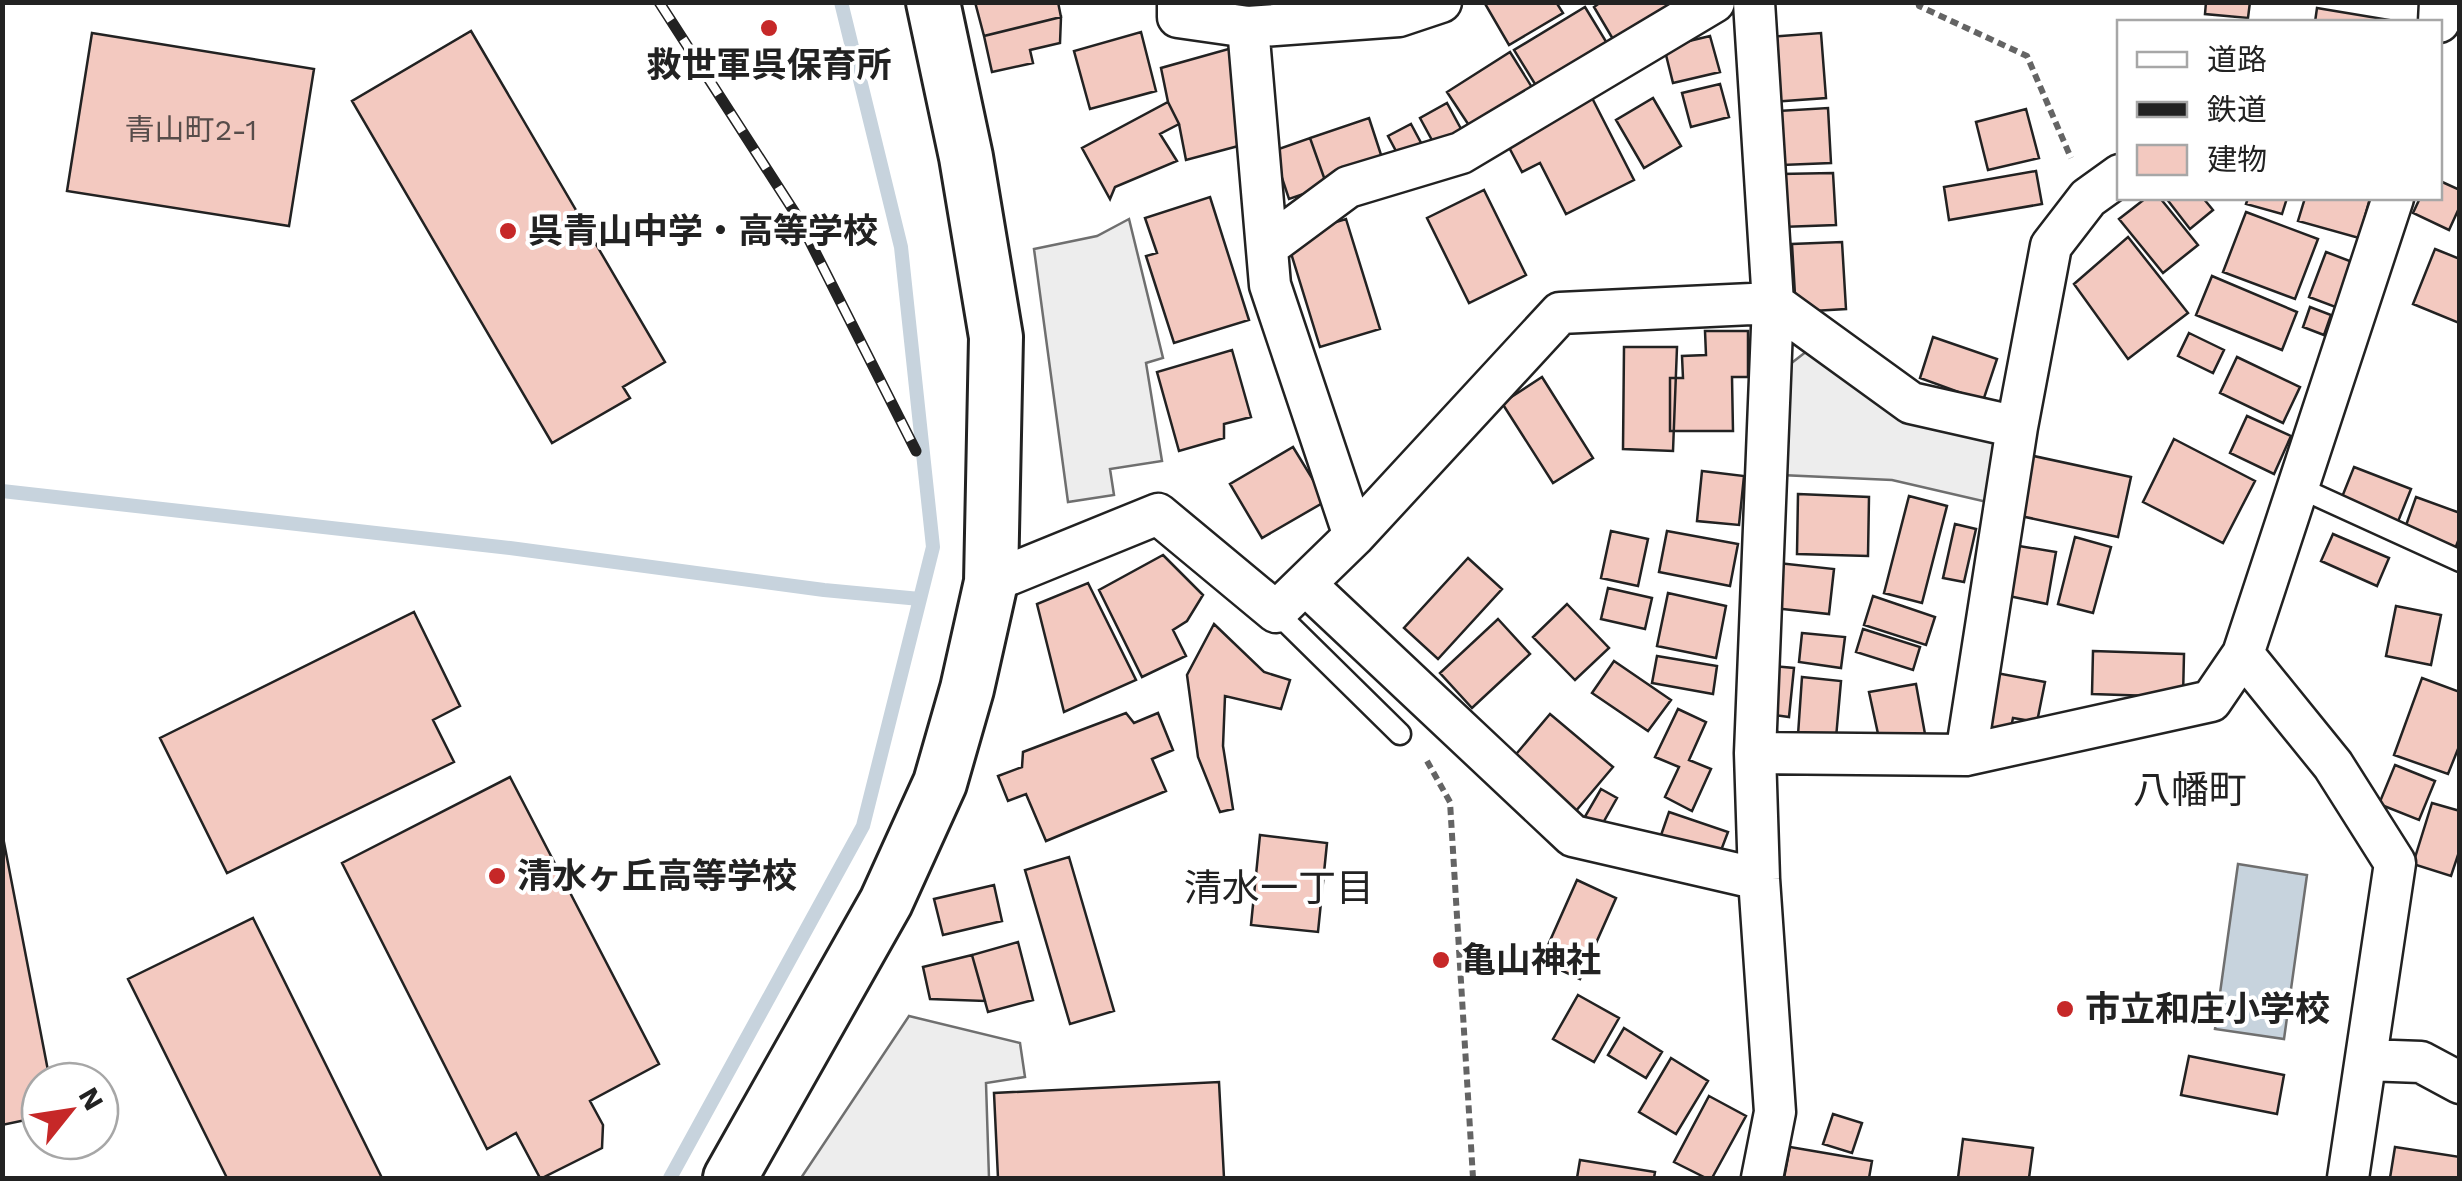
<svg xmlns="http://www.w3.org/2000/svg" width="2462" height="1181" viewBox="0 0 2462 1181" font-family="'Work Sans','Noto Sans JP',sans-serif">
<style>
.parking{fill:#ededed;stroke:#6f6f6f;stroke-width:2.5}
.water{fill:#c7d3dd;stroke:#6f6f6f;stroke-width:2.5}
.lines{fill:none;stroke-linecap:round;stroke-linejoin:round}
.stream{stroke:#c7d3dd;stroke-width:14}
.building{fill:#f3c9c0;stroke:#222;stroke-width:2.5}
.service-casing{stroke:#222;stroke-width:25}
.minor-casing{stroke:#222;stroke-width:45}
.tertiary-casing{stroke:#222;stroke-width:58}
.path{stroke:#646464;stroke-width:6;stroke-dasharray:8 5;stroke-linecap:butt}
.service{stroke:#fff;stroke-width:20}
.minor{stroke:#fff;stroke-width:40}
.tertiary{stroke:#fff;stroke-width:52}
.rail-casing{stroke:#222;stroke-width:11}
.rail{stroke:#fff;stroke-width:8;stroke-dasharray:22;stroke-linecap:butt}
.poi-dot{fill:#c62828;stroke:#fff;stroke-width:4}
.labels{text-anchor:middle;stroke-width:8;stroke-linejoin:round;paint-order:stroke}
.number-label{font-size:30px;fill:#564c4a}
.poi-label{font-size:35px;font-weight:bold;fill:#222;stroke:#fff;text-anchor:start}
.neighbourhood-label{font-size:38px;fill:#222;stroke:#fff}
</style>
<rect width="100%" height="100%" fill="#fff"/>
<path class="parking" d="M1129,219L1163,358L1146,363L1162,461L1110,469L1114,495L1068,502L1034,249L1097,236Z
M1807,351L1894,412L1999,444L1987,502L1892,480L1781,475L1789,365Z
M909,1016L1020,1043L1025,1077L986,1083L989,1178H801Z"/>
<path class="water" d="M2238,864L2307,875L2284,1039L2215,1029Z"/>
<g class="lines">
<path class="stream" d="M2,491L510,548L824,590L920,599
M670,1178L863,826L933,547L901,247L841,2"/>
</g>
<path class="building" d="M975,2H1058L1061,17L984,36Z
M1484,2H1556L1563,13L1509,45Z
M1601,2H1667L1676,19L1620,51L1594,7Z
M2206,2H2250L2248,18L2205,14Z
M1585,7L1613,53L1543,97L1514,50Z
M2317,8L2401,22H2315Z
M1061,17L1060,43L1030,50L1033,63L992,72L984,36Z
M471,31L665,362L623,387L630,398L552,443L352,101Z
M1141,32L1156,91L1090,109L1074,51Z
M92,33L314,69L289,226L67,191Z
M1821,33L1826,98L1772,102L1767,37Z
M1710,36L1720,72L1673,83L1664,47Z
M1232,48L1257,141L1186,160L1179,124L1168,102L1161,68Z
M1510,52L1538,97L1476,136L1447,92Z
M1720,84L1729,117L1691,127L1682,93Z
M1589,92L1634,180L1566,214L1540,163L1522,172L1502,134Z
M1653,98L1681,146L1644,168L1616,120Z
M1168,102L1179,124L1160,134L1177,161L1115,187L1110,199L1082,148Z
M1447,103L1466,138L1439,153L1420,118Z
M1828,108L1831,163L1782,165L1778,111Z
M2026,109L2039,158L1988,170L1976,122Z
M1369,118L1385,167L1327,186L1310,138Z
M1411,124L1427,154L1404,166L1388,136Z
M1310,138L1327,186L1289,199L1273,151Z
M2036,171L2042,204L1949,220L1944,187Z
M1833,173L1836,225L1781,227L1780,174Z
M2440,181L2460,190V206L2449,230L2413,213L2420,198H2440Z
M1484,190L1526,275L1469,303L1427,218Z
M1210,197L1249,320L1174,343L1146,256L1157,253L1145,218Z
M2146,198H2160L2198,245L2163,273L2119,219Z
M2166,198H2203L2213,210L2190,229Z
M2248,198H2287L2282,214L2246,204Z
M2305,198H2370L2359,238L2298,221Z
M2246,212L2318,239L2295,299L2223,272Z
M1346,219L1380,329L1320,347L1286,237Z
M2128,237L2188,313L2128,359L2074,284Z
M1842,242L1846,309L1796,312L1792,244Z
M2435,249L2460,259L2459,323L2413,304Z
M2326,252L2355,263L2338,308L2309,297Z
M2212,276L2297,312L2282,350L2196,315Z
M2310,307L2331,315L2324,335L2303,327Z
M1705,331H1748V377H1732L1733,431H1670V378H1683L1682,356L1706,355Z
M2189,333L2224,350L2213,373L2178,356Z
M1933,337L1997,359L1983,401L1920,378Z
M1624,347H1677L1673,451L1623,449Z
M1232,350L1251,417L1224,424V438L1179,451L1157,372Z
M2237,357L2300,387L2283,423L2220,393Z
M1542,377L1593,458L1553,483L1502,403Z
M2247,416L2291,436L2274,474L2230,453Z
M2174,439L2255,481L2223,543L2143,502Z
M1293,447L1326,501L1262,538L1230,484Z
M2029,455L2131,477L2118,537L2016,515Z
M2354,467L2411,489L2397,524L2340,502Z
M1702,471L1744,476L1739,525L1697,521Z
M1798,494L1869,497L1868,556L1797,554Z
M1909,496L1947,506L1922,603L1884,593Z
M2416,497L2460,513V536L2455,549L2404,531Z
M1955,524L1976,529L1964,582L1943,578Z
M1611,531L1648,539L1638,586L1601,578Z
M1667,531L1738,544L1730,586L1659,572Z
M2333,534L2389,558L2377,586L2321,561Z
M2075,537L2111,547L2093,613L2058,604Z
M2013,545L2056,552L2047,604L2004,595Z
M1163,555L1203,595L1187,621L1173,630L1186,656L1142,677L1099,590Z
M1468,558L1502,589L1438,659L1404,628Z
M1778,563L1834,569L1829,614L1773,608Z
M1088,583L1136,680L1064,712L1037,604Z
M1608,588L1652,598L1645,629L1601,619Z
M1668,593L1726,606L1716,658L1657,646Z
M1873,596L1935,617L1926,645L1864,625Z
M1567,604L1609,648L1575,680L1533,637Z
M2396,606L2441,615L2431,665L2386,656Z
M414,612L460,706L433,720L454,762L227,873L160,738Z
M1498,619L1530,654L1472,708L1440,673Z
M1214,624L1264,672L1290,680L1281,709L1225,696L1223,746L1233,809L1220,812L1198,757L1187,675Z
M1863,629L1920,647L1913,670L1856,652Z
M1802,633L1845,637L1841,668L1799,662Z
M2093,651L2184,654L2183,697L2092,694Z
M1657,656L1717,666L1713,694L1652,683Z
M1614,661L1671,700L1648,731L1592,693Z
M1773,666L1794,668L1789,717L1768,714Z
M1991,672L2045,682L2037,722L2013,718L2008,742L1979,736Z
M1802,677L1841,681L1836,738L1798,735Z
M2422,678L2460,692V744L2448,774L2394,755Z
M1916,684L1925,734L1880,743L1869,692Z
M1678,709L1706,722L1689,760L1711,769L1692,811L1665,797L1679,767L1655,757Z
M1126,713L1134,723L1158,713L1173,750L1152,759L1166,791L1046,841L1026,794L1008,801L998,776L1022,767L1023,752Z
M1550,714L1613,767L1575,812L1512,759Z
M2395,765L2435,781L2419,820L2379,804Z
M510,777L659,1064L590,1101L603,1125L602,1148L542,1178H540L516,1133L487,1149L342,863Z
M1601,789L1617,798L1599,830L1583,820Z
M2432,803L2460,811V849L2451,876L2413,864Z
M1669,812L1728,832L1717,861L1659,841Z
M2,832L50,1081H40V1117L2,1125Z
M1260,835L1327,843L1318,932L1251,925Z
M1069,857L1114,1011L1070,1024L1025,870Z
M1577,880L1616,898L1580,979L1541,961Z
M994,885L1002,921L943,935L934,899Z
M253,918L382,1178H227L128,979Z
M1018,942L1033,1000L988,1012L972,955Z
M972,955L985,1001L930,999L923,967Z
M1578,995L1619,1018L1594,1062L1553,1039Z
M1624,1028L1662,1052L1646,1078L1608,1055Z
M2189,1056L2284,1075L2277,1114L2181,1095Z
M1671,1058L1708,1081L1676,1134L1639,1112Z
M1219,1082L1224,1178H998L994,1093Z
M1709,1096L1746,1116L1712,1178H1706L1674,1162Z
M1833,1114L1862,1123L1852,1153L1823,1144Z
M1963,1139L2033,1148L2029,1178H1958Z
M1790,1147L1872,1161L1869,1178H1784Z
M2395,1147L2460,1157V1178H2390Z
M1580,1160L1655,1172L1654,1178H1577Z"/>
<g class="lines">
<g class="service-casing">
<path id="service" d="M2298,487L2460,561
M1276,612L1400,734"/>
</g>
<g class="minor-casing">
<path id="minor" d="M1178,2V17L1248,27L1399,16L1441,2
M1754,2L1773,303L1755,753L1759,879L1775,1112L1762,1178
M2439,22L2440,2
M1248,27L1270,285L1354,536
M1267,247L1348,187L1461,153L1714,2
M991,582L1158,514L1276,612L1354,536L1560,313L1773,303L1911,403L2017,427
M1305,584L1573,836L1759,879
M2243,654L2333,765L2395,863L2348,1178
M1755,753L1966,755L2211,701L2243,654L2393,198
M1966,755L2017,427L2051,246L2088,198L2120,175
M2366,1060L2421,1062L2460,1083"/>
</g>
<g class="tertiary-casing">
<path id="tertiary" d="M730,1178L886,902L940,783L967,689L991,582L996,337L966,157L933,2"/>
</g>
<path class="path" d="M1918,2L1919,6L2027,56L2071,158
M1427,761L1450,802L1473,1178"/>
<use href="#service" class="service"/>
<use href="#minor" class="minor"/>
<use href="#tertiary" class="tertiary"/>
<g class="rail-casing">
<path id="rail" d="M659,2L797,216L916,451"/>
</g>
<use href="#rail" class="rail"/>
</g>
<g class="poi-dot">
<circle cx="769" cy="28" r="10"/>
<circle cx="508" cy="231" r="10"/>
<circle cx="497" cy="876" r="10"/>
<circle cx="1441" cy="960" r="10"/>
<circle cx="2065" cy="1009" r="10"/>
</g>
<g class="labels">
<g class="number-label">
<text x="191" y="140">青山町2-1</text>
</g>
<g class="poi-label">
<text x="769" y="77" text-anchor="middle">救世軍呉保育所</text>
<text x="528" y="243">呉青山中学・高等学校</text>
<text x="517" y="888">清水ヶ丘高等学校</text>
<text x="1461" y="972">亀山神社</text>
<text x="2085" y="1021">市立和庄小学校</text>
</g>
<g class="neighbourhood-label">
<text x="2190" y="803">八幡町</text>
<text x="1279" y="901">清水一丁目</text>
</g>
</g>
<rect width="2462" height="1181" fill="none" stroke="#222222" stroke-width="10"/>
<rect x="2117" y="20" width="325" height="180" fill="#ffffff" stroke="#a7a7a7" stroke-width="2.5"/>
<rect x="2137" y="52" width="50" height="15" fill="#ffffff" stroke="#a7a7a7" stroke-width="2.5"/>
<text x="2207" y="70" font-size="30" fill="#222222">道路</text>
<rect x="2137" y="102" width="50" height="15" fill="#222222" stroke="#a7a7a7" stroke-width="2.5"/>
<text x="2207" y="120" font-size="30" fill="#222222">鉄道</text>
<rect x="2137" y="145" width="50" height="30" fill="#f3c9c0" stroke="#a7a7a7" stroke-width="2.5"/>
<text x="2207" y="170" font-size="30" fill="#222222">建物</text>
<g transform="translate(70 1111) rotate(60)"><circle r="48" fill="#ffffff" stroke="#a7a7a7" stroke-width="2.5"/>
<path d="M0-8L18 38L0 25L-18 38Z" fill="#c62828"/>
<text y="-15" font-size="28" font-weight="bold" text-anchor="middle" fill="#222222">N</text>
</g>
</svg>
